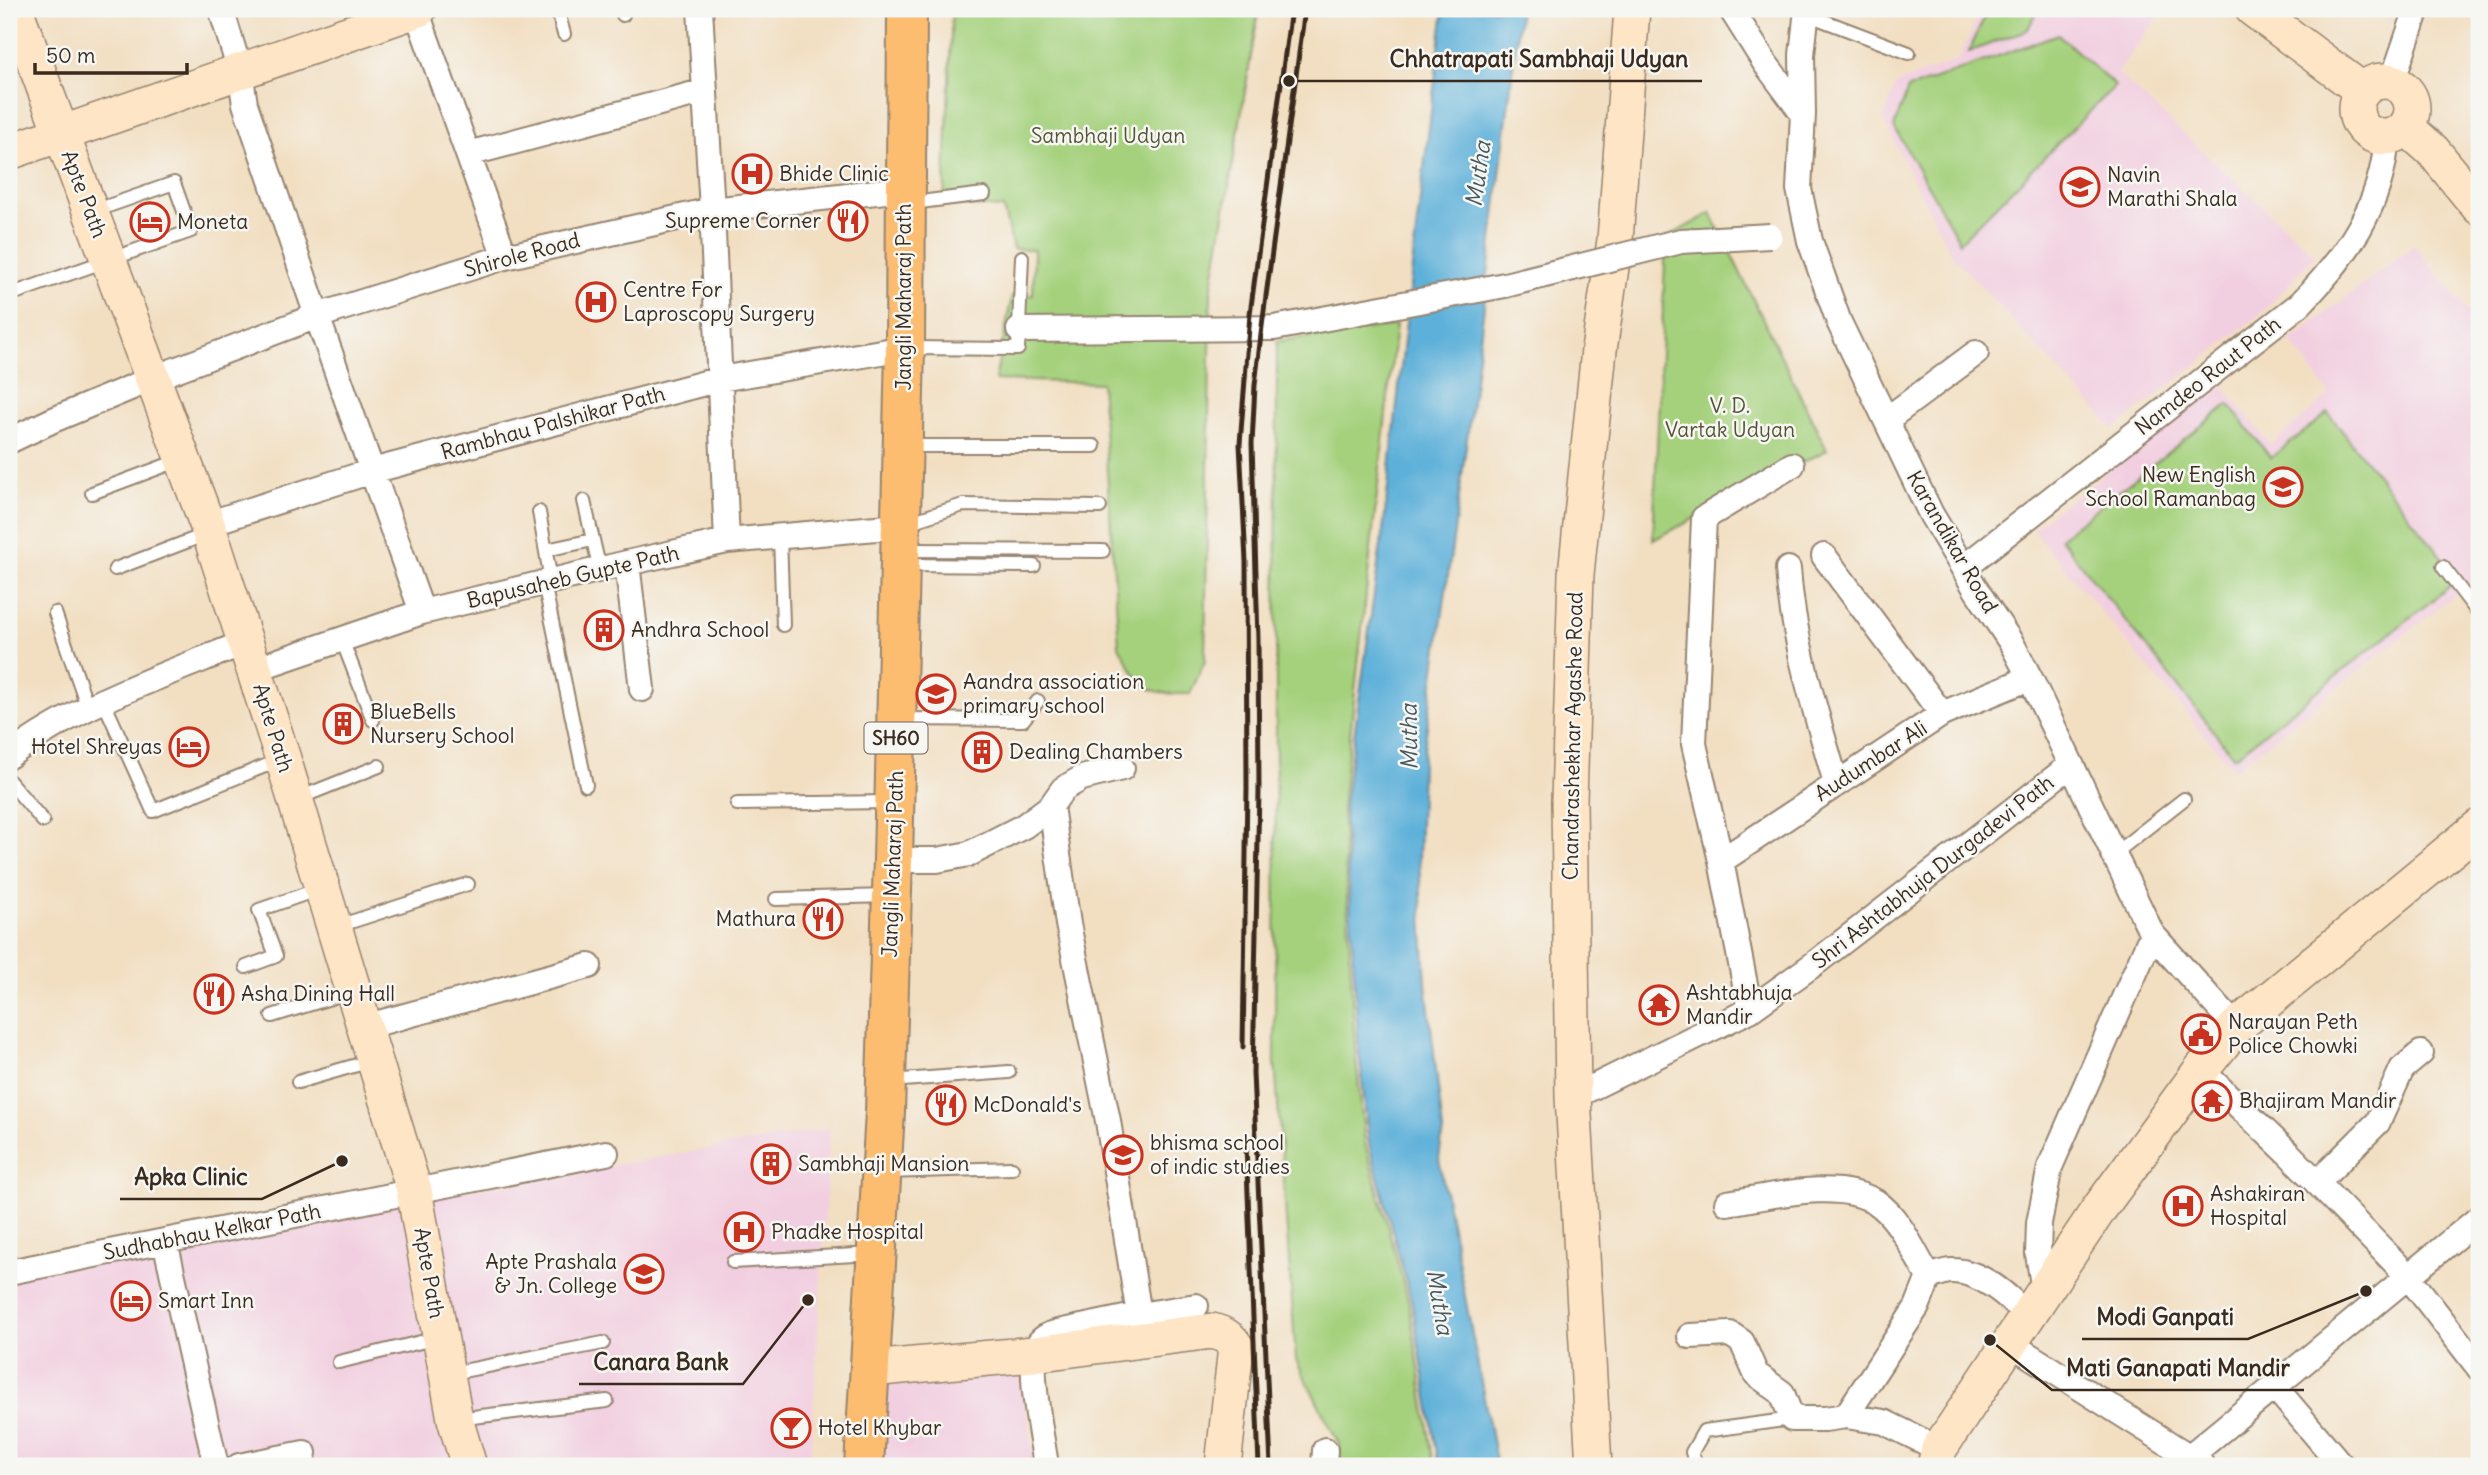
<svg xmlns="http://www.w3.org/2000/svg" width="2488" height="1475" viewBox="0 0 2488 1475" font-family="Delius,sans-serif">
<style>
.built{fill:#f2cfe0}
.green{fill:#a5d17d;stroke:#707e4e;stroke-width:2}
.water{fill:#5db0d9;stroke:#4c6d7c;stroke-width:2}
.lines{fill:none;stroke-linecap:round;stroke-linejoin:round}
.lane-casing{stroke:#968470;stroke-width:16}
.street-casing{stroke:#968470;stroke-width:28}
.secondary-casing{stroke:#968470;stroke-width:38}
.primary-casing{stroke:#968470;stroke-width:42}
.lane{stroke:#fff;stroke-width:12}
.street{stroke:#fff;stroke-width:24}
.secondary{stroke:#fee5c5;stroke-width:35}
.primary{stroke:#fcbd6f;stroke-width:38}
.rail{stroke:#3b2a1e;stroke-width:5}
.street-bridge-casing{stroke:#968470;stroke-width:28;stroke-linecap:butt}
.street-bridge{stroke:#fff;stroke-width:24}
.labels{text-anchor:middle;stroke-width:5;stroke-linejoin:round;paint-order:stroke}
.shield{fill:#f6f6f2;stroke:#73675e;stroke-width:2}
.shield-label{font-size:19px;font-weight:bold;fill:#3b2a1e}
.park-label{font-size:21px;fill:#565436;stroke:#f6f6f2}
.poi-label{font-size:21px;fill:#3b2a1e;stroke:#f6f6f2;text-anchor:start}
.street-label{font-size:21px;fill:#3b2a1e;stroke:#f6f6f2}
.water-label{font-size:23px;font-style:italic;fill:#47595f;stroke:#f6f6f2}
.leader{fill:none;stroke:#3b2a1e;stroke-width:2.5}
.callout-dot{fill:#3b2a1e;stroke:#f6f6f2;stroke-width:2.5}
.callout-label{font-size:23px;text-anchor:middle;font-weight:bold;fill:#3b2a1e;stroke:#f6f6f2;stroke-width:5;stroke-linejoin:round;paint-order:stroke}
</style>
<rect width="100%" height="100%" fill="#f6f6f2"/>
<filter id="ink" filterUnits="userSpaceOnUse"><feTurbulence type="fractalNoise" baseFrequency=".0143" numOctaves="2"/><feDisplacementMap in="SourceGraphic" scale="14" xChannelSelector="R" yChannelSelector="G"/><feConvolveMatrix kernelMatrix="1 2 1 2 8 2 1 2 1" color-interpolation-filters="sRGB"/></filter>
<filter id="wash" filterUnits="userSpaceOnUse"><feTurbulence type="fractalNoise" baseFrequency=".00686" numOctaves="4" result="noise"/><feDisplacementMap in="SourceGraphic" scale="28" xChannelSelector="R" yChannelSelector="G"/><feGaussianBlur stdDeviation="1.57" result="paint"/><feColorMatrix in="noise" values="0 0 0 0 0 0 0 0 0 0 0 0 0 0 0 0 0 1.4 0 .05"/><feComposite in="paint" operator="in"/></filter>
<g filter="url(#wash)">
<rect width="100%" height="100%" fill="#f2dfc2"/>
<path class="built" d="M1982,9H2164L2117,73L2316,255L2261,314L2114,429L1953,257L1883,120L1896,84L1958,60Z
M2414,245L2479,324V576L2234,770L2032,529L2222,384L2271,445L2330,395L2290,341Z
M830,1128L810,1466H9V1278L399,1202Z
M1020,1372L1036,1466H878L880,1385Z"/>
<path class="green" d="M952,9H1259L1211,292L1205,661L1190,694C1142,695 1141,686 1119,646L1101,383L995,380L1012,296L1033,295L1034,250L1013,249L1003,208L944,204Z
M1988,9H2039L2027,30L1969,52Z
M2058,34L2115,86L1960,242L1894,127L1908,89Z
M1711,213L1827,450L1653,540L1666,238Z
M1396,325L1342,807L1355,1051L1365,1143L1409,1304L1434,1466H1339V1444L1296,1360L1275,1062L1277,341Z
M2229,404L2271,458L2328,413L2459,579L2234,757L2060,538Z"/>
<path class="water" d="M1444,9H1520L1475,381L1422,763L1419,859L1426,983L1443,1131L1439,1159L1497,1466H1439L1412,1303L1369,1144L1359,1052L1344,807L1384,523L1416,231Z"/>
</g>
<g filter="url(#ink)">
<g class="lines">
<g class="lane-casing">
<path id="lane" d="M557,9L564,34
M621,9L623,15
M1806,14L1909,53
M912,203L984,194
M9,295L191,231L174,183L91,212
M909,348L1018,349L1022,257
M906,446H1094
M92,493L180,460
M584,501L600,570
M539,512L551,581
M907,523L963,505L1100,507
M780,536L783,625
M546,550L593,540
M903,550L1103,551
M903,565L1034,566
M2443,567L2479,614
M115,569L207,534
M544,583L586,785
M55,613L88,708
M342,640L373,720
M103,700L153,811L280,760
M900,719L1023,720L1038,701
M9,781L43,821
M299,798L379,766
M737,804L891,802
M2114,854L2184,799
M776,899L888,896
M335,927L468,884
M246,967L276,956L259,910L322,888
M272,1016L353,991
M890,1081L1009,1072
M298,1082L374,1060
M886,1172L1012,1168
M733,1262L873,1254
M339,1362L437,1338
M448,1374L603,1343
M456,1419L607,1401
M1696,1466L1692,1452L1704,1431L1792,1419"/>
</g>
<g class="street-casing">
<path id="street" d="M221,9L240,71L245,104L317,316L422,612
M700,9L712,210L727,541
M1731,9L1765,63L1803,114
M1807,9L1802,55L1803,114L1799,189L1810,241L1839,322L1931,514L1977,591L2012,644L2030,678L2152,934L2236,1027
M416,10L505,257
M2392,82L2417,9
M468,154L705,91
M1019,330L1274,328L1505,285
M1886,420L1976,353
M9,441L53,420L154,378L317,316L505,257L712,210L904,189
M207,524L372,471L720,379L905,348
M1824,556L1942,714
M627,563L642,689
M1963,568L2300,304C2347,256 2382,206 2387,137
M1788,569C1793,642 1816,712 1836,783
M255,669L422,612L627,563L727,541L900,526
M9,756C79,703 165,675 246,642
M1051,806L1068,924L1108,1121L1139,1315
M893,860H937L969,854L1024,826L1051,806L1063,789L1082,778L1122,768
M1721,861L1942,714L2030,678
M1750,1010L1721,861L1694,744L1704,518L1792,465
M364,1027L589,966
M2201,1070L2288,1153L2408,1276L2479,1368
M1573,1097L1750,1010L1814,964L2071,765
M2317,1183L2378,1122L2402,1069L2421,1053
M1727,1203C1769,1197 1837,1178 1876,1202C1900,1218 1914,1253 1929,1277L1917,1307L1846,1416
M165,1241L216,1466
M9,1272L606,1153
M1929,1277C1936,1275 1944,1271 1951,1271C1980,1270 2010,1297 2028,1317
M2044,1290L2038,1254L2039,1223L2050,1167L2152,934
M1690,1336L1730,1334L1742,1342L1756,1374L1782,1393L1792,1419H1825L1846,1416L1884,1422L1939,1449
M2011,1344L2201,1464
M2274,1386L2342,1466
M239,1466L304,1453
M1046,1466C1043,1441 1025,1361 1039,1343C1044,1336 1051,1334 1058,1332L1139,1315L1196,1306
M1324,1466L1325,1450
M2178,1466L2479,1218"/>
</g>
<g class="secondary-casing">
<path id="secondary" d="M15,9L207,524L283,759L414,1190L455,1419L469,1466
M2253,9L2363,91
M2356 109a28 28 0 1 1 56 0a28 28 0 1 1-56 0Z
M2406,127L2433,151L2479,207
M9,152L419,9
M870,1369L1034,1354L1212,1331C1223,1334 1230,1337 1236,1347L1223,1466
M1594,1466L1573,1097L1569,801L1576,574L1599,350L1615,240L1632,9
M1935,1466L1939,1449L2099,1209L2201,1070L2236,1027L2479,827"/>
</g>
<g class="primary-casing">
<path id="primary" d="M864,1466L885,1112L893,860L905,348L907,9"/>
</g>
<use href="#lane" class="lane"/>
<use href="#street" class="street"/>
<use href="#secondary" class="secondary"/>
<use href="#primary" class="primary"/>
<path class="rail" d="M1243,1047L1247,788L1246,562L1240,444L1250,314L1291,9
M1246,1145L1259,1466
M1271,1466L1253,1073L1259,791L1258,639L1252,444L1255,385L1263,318L1305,9"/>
<g class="street-bridge-casing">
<path id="street-bridge" d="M1505,285L1681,241L1770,236"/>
</g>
<use href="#street-bridge" class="street-bridge"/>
</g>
</g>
<defs>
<g id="hospital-ring" transform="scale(2.0125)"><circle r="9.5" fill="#f6f6f2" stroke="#c8321e" stroke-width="1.5"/><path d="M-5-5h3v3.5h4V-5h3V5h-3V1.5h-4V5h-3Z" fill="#c8321e"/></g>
<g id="school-ring" transform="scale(2.0125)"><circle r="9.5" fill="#f6f6f2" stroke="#c8321e" stroke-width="1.5"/><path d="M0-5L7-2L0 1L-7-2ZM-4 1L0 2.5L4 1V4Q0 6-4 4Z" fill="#c8321e"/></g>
<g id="restaurant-ring" transform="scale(2.0125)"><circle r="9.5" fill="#f6f6f2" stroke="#c8321e" stroke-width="1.5"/><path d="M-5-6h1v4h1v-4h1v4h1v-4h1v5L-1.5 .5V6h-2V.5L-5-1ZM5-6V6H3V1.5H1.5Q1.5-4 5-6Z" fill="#c8321e"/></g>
<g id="hotel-ring" transform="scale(2.0125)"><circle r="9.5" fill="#f6f6f2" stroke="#c8321e" stroke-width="1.5"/><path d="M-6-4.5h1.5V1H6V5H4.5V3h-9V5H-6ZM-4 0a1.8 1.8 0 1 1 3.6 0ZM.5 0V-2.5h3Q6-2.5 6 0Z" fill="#c8321e"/></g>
<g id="building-ring" transform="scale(2.0125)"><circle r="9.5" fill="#f6f6f2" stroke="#c8321e" stroke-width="1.5"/><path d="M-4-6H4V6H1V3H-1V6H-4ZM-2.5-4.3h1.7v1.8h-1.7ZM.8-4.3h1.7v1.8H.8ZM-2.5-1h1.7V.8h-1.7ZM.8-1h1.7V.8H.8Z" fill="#c8321e"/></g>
<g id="temple-ring" transform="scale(2.0125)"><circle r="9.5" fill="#f6f6f2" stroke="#c8321e" stroke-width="1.5"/><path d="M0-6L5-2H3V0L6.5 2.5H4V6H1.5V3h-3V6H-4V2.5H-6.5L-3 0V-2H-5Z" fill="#c8321e"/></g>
<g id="civic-ring" transform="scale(2.0125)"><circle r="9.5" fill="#f6f6f2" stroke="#c8321e" stroke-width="1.5"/><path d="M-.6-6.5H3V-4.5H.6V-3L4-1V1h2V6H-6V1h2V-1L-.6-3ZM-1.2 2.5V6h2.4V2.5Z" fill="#c8321e"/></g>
<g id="bar-ring" transform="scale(2.0125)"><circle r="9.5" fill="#f6f6f2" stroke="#c8321e" stroke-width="1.5"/><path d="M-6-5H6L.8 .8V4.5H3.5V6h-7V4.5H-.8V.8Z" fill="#c8321e"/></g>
</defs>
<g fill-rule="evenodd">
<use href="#hospital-ring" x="752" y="174"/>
<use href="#school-ring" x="2080" y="187"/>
<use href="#restaurant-ring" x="848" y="221"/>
<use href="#hotel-ring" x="150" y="222"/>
<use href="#hospital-ring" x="596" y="302"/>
<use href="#school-ring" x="2283" y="487"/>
<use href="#building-ring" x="604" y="630"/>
<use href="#school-ring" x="936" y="694"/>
<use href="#building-ring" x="343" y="724"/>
<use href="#hotel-ring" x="189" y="747"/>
<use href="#building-ring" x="982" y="752"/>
<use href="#restaurant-ring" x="823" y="919"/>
<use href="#restaurant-ring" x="214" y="994"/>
<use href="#temple-ring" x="1659" y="1005"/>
<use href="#civic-ring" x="2201" y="1034"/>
<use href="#temple-ring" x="2212" y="1101"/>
<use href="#restaurant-ring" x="946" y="1105"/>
<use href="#school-ring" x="1123" y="1155"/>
<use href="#building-ring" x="771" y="1164"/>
<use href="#hospital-ring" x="2183" y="1206"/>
<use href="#hospital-ring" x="744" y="1232"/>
<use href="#school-ring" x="644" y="1274"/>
<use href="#hotel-ring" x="131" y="1301"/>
<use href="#bar-ring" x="791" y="1428"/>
</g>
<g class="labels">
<rect class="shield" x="864.5" y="722.5" width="63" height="31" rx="5"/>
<g class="shield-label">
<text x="896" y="745">SH60</text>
</g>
<g class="park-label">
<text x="1108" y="143">Sambhaji Udyan</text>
<text x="1730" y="413">V. D.<tspan x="1730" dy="24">Vartak Udyan</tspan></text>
</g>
<g class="poi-label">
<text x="779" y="181">Bhide Clinic</text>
<text x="2107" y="182">Navin<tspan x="2107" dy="24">Marathi Shala</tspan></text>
<text x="821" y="228" text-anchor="end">Supreme Corner</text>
<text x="177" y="229">Moneta</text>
<text x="623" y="297">Centre For<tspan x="623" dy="24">Laproscopy Surgery</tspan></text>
<text x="2256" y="482" text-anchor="end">New English<tspan x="2256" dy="24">School Ramanbag</tspan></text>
<text x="631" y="637">Andhra School</text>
<text x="963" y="689">Aandra association<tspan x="963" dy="24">primary school</tspan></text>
<text x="370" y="719">BlueBells<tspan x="370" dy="24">Nursery School</tspan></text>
<text x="162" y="754" text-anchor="end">Hotel Shreyas</text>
<text x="1009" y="759">Dealing Chambers</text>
<text x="796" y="926" text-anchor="end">Mathura</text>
<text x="1686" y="1000">Ashtabhuja<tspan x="1686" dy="24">Mandir</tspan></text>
<text x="241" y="1001">Asha Dining Hall</text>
<text x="2228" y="1029">Narayan Peth<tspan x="2228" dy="24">Police Chowki</tspan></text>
<text x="2239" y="1108">Bhajiram Mandir</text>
<text x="973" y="1112">McDonald's</text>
<text x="1150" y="1150">bhisma school<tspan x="1150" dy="24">of indic studies</tspan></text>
<text x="798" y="1171">Sambhaji Mansion</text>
<text x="2210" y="1201">Ashakiran<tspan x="2210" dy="24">Hospital</tspan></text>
<text x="771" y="1239">Phadke Hospital</text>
<text x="617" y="1269" text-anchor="end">Apte Prashala<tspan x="617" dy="24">&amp; Jn. College</tspan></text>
<text x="158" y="1308">Smart Inn</text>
<text x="818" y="1435">Hotel Khybar</text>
</g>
<g class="street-label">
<text transform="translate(84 194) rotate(69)" y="7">Apte Path</text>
<text transform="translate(522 255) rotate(-15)" y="7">Shirole Road</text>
<text transform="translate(904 297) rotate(-90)" y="7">Jangli Maharaj Path</text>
<text transform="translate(2208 376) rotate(-38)" y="7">Namdeo Raut Path</text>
<text transform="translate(553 423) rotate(-15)" y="7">Rambhau Palshikar Path</text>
<text transform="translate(1952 542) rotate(60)" y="7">Karandikar Road</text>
<text transform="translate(573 577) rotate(-13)" y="7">Bapusaheb Gupte Path</text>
<text transform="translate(273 728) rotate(73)" y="7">Apte Path</text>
<text transform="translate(1573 736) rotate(-89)" y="7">Chandrashekhar Agashe Road</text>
<text transform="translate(1871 761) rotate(-33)" y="7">Audumbar Ali</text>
<text transform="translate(893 864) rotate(-88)" y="7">Jangli Maharaj Path</text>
<text transform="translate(1933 872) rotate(-38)" y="7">Shri Ashtabhuja Durgadevi Path</text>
<text transform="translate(212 1232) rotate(-11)" y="7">Sudhabhau Kelkar Path</text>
<text transform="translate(429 1273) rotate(80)" y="7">Apte Path</text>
</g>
<g class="water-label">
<text transform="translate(1478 174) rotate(-82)" y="8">Mutha</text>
<text transform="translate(1409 737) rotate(-91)" y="8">Mutha</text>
<text transform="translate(1440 1302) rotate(80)" y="8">Mutha</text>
</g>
</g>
<path class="leader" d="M1289 81L1376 81H1702M342 1161L262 1199H120M2366 1291L2248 1339H2082M808 1300L743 1384H579M1990 1340L2052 1390H2304"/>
<g class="callout-dot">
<circle cx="1289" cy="81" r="7"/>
<circle cx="342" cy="1161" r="7"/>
<circle cx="2366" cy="1291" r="7"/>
<circle cx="808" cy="1300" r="7"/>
<circle cx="1990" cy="1340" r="7"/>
</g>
<g class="callout-label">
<text x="1539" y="67">Chhatrapati Sambhaji Udyan</text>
<text x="191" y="1185">Apka Clinic</text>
<text x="2165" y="1325">Modi Ganpati</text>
<text x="661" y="1370">Canara Bank</text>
<text x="2178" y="1376">Mati Ganapati Mandir</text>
</g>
<rect width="2488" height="1475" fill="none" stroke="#f6f6f2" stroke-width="35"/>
<path d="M35 63v10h152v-10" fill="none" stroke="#3b2a1e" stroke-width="3.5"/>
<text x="46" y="63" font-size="21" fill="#3b2a1e" stroke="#f6f6f2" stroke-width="5" paint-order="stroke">50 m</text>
</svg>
